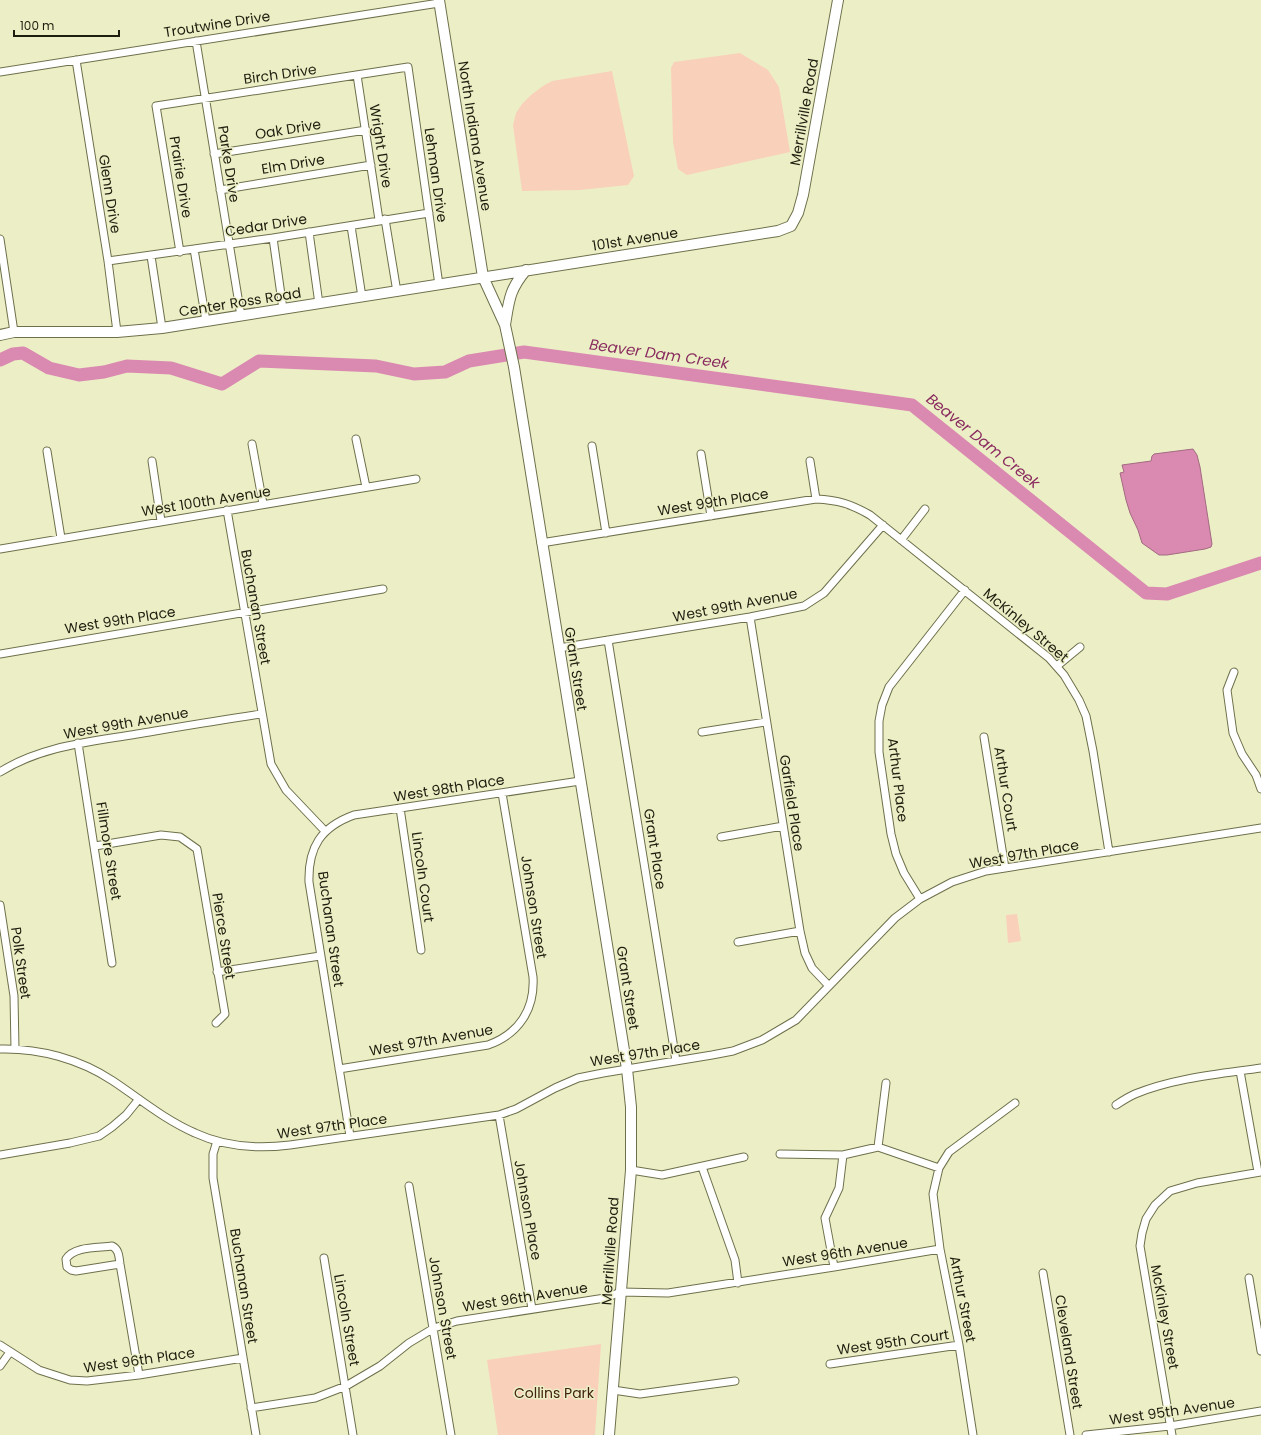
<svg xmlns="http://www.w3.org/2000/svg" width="1261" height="1435" viewBox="0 0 1261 1435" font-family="Poppins,sans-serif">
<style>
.green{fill:#f9d0ba}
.water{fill:#da8ab0;stroke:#a26a80}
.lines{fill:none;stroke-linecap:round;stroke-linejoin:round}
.river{stroke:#da8ab0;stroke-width:13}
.street-casing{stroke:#6e704b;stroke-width:9}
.secondary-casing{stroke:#6e704b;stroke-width:12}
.street{stroke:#fff;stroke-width:7}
.secondary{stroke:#fff;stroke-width:10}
.labels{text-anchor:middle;stroke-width:3;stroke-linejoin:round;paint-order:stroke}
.street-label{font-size:14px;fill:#1e1e0f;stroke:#ecefc6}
.park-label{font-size:14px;fill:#412210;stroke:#ecefc6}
.water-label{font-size:15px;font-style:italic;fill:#8a2c5f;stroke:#ecefc6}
</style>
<rect width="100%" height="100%" fill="#ecefc6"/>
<path class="green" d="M740,53L768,70L779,87L790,152L687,175L678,169L673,142L671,68L674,62Z
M612,71L634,176L628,185L580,190L522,191L513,125L516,113L522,104L531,95L543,86L552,81Z
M1017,914L1021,941L1008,943L1006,915Z
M601,1344L595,1435H498L487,1360Z"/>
<path class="water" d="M1193,449L1197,455L1200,467L1212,544L1211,547L1205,549L1167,555H1159L1142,543L1138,530L1130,513L1126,500L1120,473L1124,472L1122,465L1151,461L1152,456L1154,454Z"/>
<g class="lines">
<path class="river" d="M0,360L13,354L23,353L49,368L79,375L104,372L127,366L171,368L222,384L259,361L376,366L414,374L445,372L469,361L524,352L912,405L1146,593L1167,594L1261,563"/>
<g class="street-casing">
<path id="street" d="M196,41L241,316
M76,60L108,261L117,332
M0,72L439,3
M357,75L379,220
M214,154L366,130
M220,190L371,165
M385,219L397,292
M351,226L362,297
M309,232L319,304
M273,238L283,309
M0,239L14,332
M194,249L206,321
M180,252L156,106L408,67L439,285
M151,256L162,328
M108,261L273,238L429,213
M356,439L366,487
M252,444L263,504
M592,446L606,533
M47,451L61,538
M701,454L711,516
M152,461L161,521
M810,461L816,499
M227,510L271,764L286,790L325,831
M901,540L925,509
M541,543L816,499C838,500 851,504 870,515L1049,658L1064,675L1079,700L1086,716L1093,751L1109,852
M0,549L416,479
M750,617L800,931L805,953L812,968L829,986
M608,640L676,1061
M559,648L750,617L804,606L824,593L883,525
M0,654L383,589
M1057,666L1080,647
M1234,672L1227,690L1233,733L1242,754L1256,775L1261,789
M702,732L766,722
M984,737L1005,868
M78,743L112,963
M0,772C41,746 90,742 137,734C179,727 220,720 261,714
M400,808L421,950
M721,837L783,826
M95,846L161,835L180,837L197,849L225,1014L216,1023
M920,899L904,873L896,854L891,834L879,752V721L882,705L889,687L965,590
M0,905L14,996L15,1049
M738,942L800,931
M217,972L320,956
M0,1049C39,1048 80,1059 113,1081C140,1099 165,1120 195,1133C225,1147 258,1149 290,1145L499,1115L516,1109L555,1088L578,1078L603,1073L712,1055L733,1051L762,1040L796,1020L895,918L920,899L952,882L986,871L1005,868L1261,828
M339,1069L488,1045C519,1034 535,1009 533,977L502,793
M1240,1071L1258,1172
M1116,1105C1122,1101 1128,1097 1135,1094C1174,1078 1219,1074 1261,1068
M499,1115L532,1309
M350,1136L309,882C308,847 321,827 354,815L580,781
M217,1141L213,1154V1178L256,1435
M878,1147L886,1083
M780,1154L843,1155L878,1147L939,1168
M0,1155L70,1143L99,1136L112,1127L126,1115L139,1099
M702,1167L735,1260L738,1283
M631,1170L662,1175L744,1157
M409,1186L451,1435
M324,1258L353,1435
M120,1264L76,1271L71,1270L67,1267L66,1259C74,1246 98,1248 112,1246C119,1249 119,1257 120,1264L139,1375
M834,1267L825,1218L839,1188L843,1155
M1043,1273L1070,1435
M1249,1278L1261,1351
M0,1345L39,1370L70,1380L87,1381L139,1375L243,1358
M830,1364L959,1345
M0,1366L10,1352
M613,1390L640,1394L735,1381
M251,1408L315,1398L346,1386L380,1366L409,1343L434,1328L457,1321L605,1298L621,1292L668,1293L834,1267L940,1249
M973,1435L959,1345L940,1249L933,1194L939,1168L949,1152L1015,1103
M1086,1435L1170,1426L1261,1411
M1172,1435L1140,1246L1142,1233L1146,1219L1155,1205L1170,1191L1197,1183L1261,1172"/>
</g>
<g class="secondary-casing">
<path id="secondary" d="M439,0L483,277L505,325L514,367L627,1069L631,1107V1170L609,1435
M505,325C509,301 509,290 526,270
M0,335L14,332H117L162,328L778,231L791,226L798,213L803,195L838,0"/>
</g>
<use href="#street" class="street"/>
<use href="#secondary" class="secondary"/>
</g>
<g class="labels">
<g class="street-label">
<text transform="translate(217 24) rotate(-9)" y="5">Troutwine Drive</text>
<text transform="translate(280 74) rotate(-8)" y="5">Birch Drive</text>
<text transform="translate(804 112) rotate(-80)" y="5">Merrillville Road</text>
<text transform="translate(288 129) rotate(-9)" y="5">Oak Drive</text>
<text transform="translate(475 136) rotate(81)" y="5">North Indiana Avenue</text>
<text transform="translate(381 146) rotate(81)" y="5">Wright Drive</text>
<text transform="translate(229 164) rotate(81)" y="5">Parke Drive</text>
<text transform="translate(293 164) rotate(-9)" y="5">Elm Drive</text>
<text transform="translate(436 175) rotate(82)" y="5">Lehman Drive</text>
<text transform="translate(181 177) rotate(81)" y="5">Prairie Drive</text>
<text transform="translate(110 194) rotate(81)" y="5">Glenn Drive</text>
<text transform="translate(266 225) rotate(-9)" y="5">Cedar Drive</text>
<text transform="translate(635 239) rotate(-9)" y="5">101st Avenue</text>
<text transform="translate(240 302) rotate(-9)" y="5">Center Ross Road</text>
<text transform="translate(206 501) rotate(-9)" y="5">West 100th Avenue</text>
<text transform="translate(713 502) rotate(-9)" y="5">West 99th Place</text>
<text transform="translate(735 605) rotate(-11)" y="5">West 99th Avenue</text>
<text transform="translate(256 607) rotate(80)" y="5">Buchanan Street</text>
<text transform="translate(120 620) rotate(-9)" y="5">West 99th Place</text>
<text transform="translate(1026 625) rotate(40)" y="5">McKinley Street</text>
<text transform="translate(576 669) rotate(81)" y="5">Grant Street</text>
<text transform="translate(126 723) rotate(-10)" y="5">West 99th Avenue</text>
<text transform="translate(898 780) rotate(83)" y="5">Arthur Place</text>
<text transform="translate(449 788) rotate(-9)" y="5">West 98th Place</text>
<text transform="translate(1006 789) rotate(81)" y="5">Arthur Court</text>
<text transform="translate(792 803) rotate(81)" y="5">Garfield Place</text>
<text transform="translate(655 849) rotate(81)" y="5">Grant Place</text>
<text transform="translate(109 851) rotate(81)" y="5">Fillmore Street</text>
<text transform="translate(1024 854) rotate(-10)" y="5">West 97th Place</text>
<text transform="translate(423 877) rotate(82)" y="5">Lincoln Court</text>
<text transform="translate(534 907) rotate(81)" y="5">Johnson Street</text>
<text transform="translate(331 929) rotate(82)" y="5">Buchanan Street</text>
<text transform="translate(224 936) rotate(81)" y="5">Pierce Street</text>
<text transform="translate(21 963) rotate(82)" y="5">Polk Street</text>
<text transform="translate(628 988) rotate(81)" y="5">Grant Street</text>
<text transform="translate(431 1040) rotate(-10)" y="5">West 97th Avenue</text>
<text transform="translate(645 1053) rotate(-9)" y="5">West 97th Place</text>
<text transform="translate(332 1126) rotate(-8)" y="5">West 97th Place</text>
<text transform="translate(528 1210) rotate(80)" y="5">Johnson Place</text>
<text transform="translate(610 1251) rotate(-86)" y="5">Merrillville Road</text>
<text transform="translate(845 1252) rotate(-9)" y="5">West 96th Avenue</text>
<text transform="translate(244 1286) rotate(81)" y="5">Buchanan Street</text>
<text transform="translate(525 1297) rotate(-9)" y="5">West 96th Avenue</text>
<text transform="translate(963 1299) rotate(79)" y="5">Arthur Street</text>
<text transform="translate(443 1308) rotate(80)" y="5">Johnson Street</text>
<text transform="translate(1165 1317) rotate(80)" y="5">McKinley Street</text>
<text transform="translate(347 1320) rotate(80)" y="5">Lincoln Street</text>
<text transform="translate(893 1342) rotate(-8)" y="5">West 95th Court</text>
<text transform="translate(1069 1352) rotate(81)" y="5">Cleveland Street</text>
<text transform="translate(139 1360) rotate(-8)" y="5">West 96th Place</text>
<text transform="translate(1172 1411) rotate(-8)" y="5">West 95th Avenue</text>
</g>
<g class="park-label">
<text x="554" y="1398">Collins Park</text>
</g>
<g class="water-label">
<text transform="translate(659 354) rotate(8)" y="5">Beaver Dam Creek</text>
<text transform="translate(983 441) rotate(39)" y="5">Beaver Dam Creek</text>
</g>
</g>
<path d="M14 30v6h105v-6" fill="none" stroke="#1e1e0f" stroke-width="2"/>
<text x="20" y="30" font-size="12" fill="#1e1e0f" stroke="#ecefc6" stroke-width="3" paint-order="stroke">100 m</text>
</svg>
